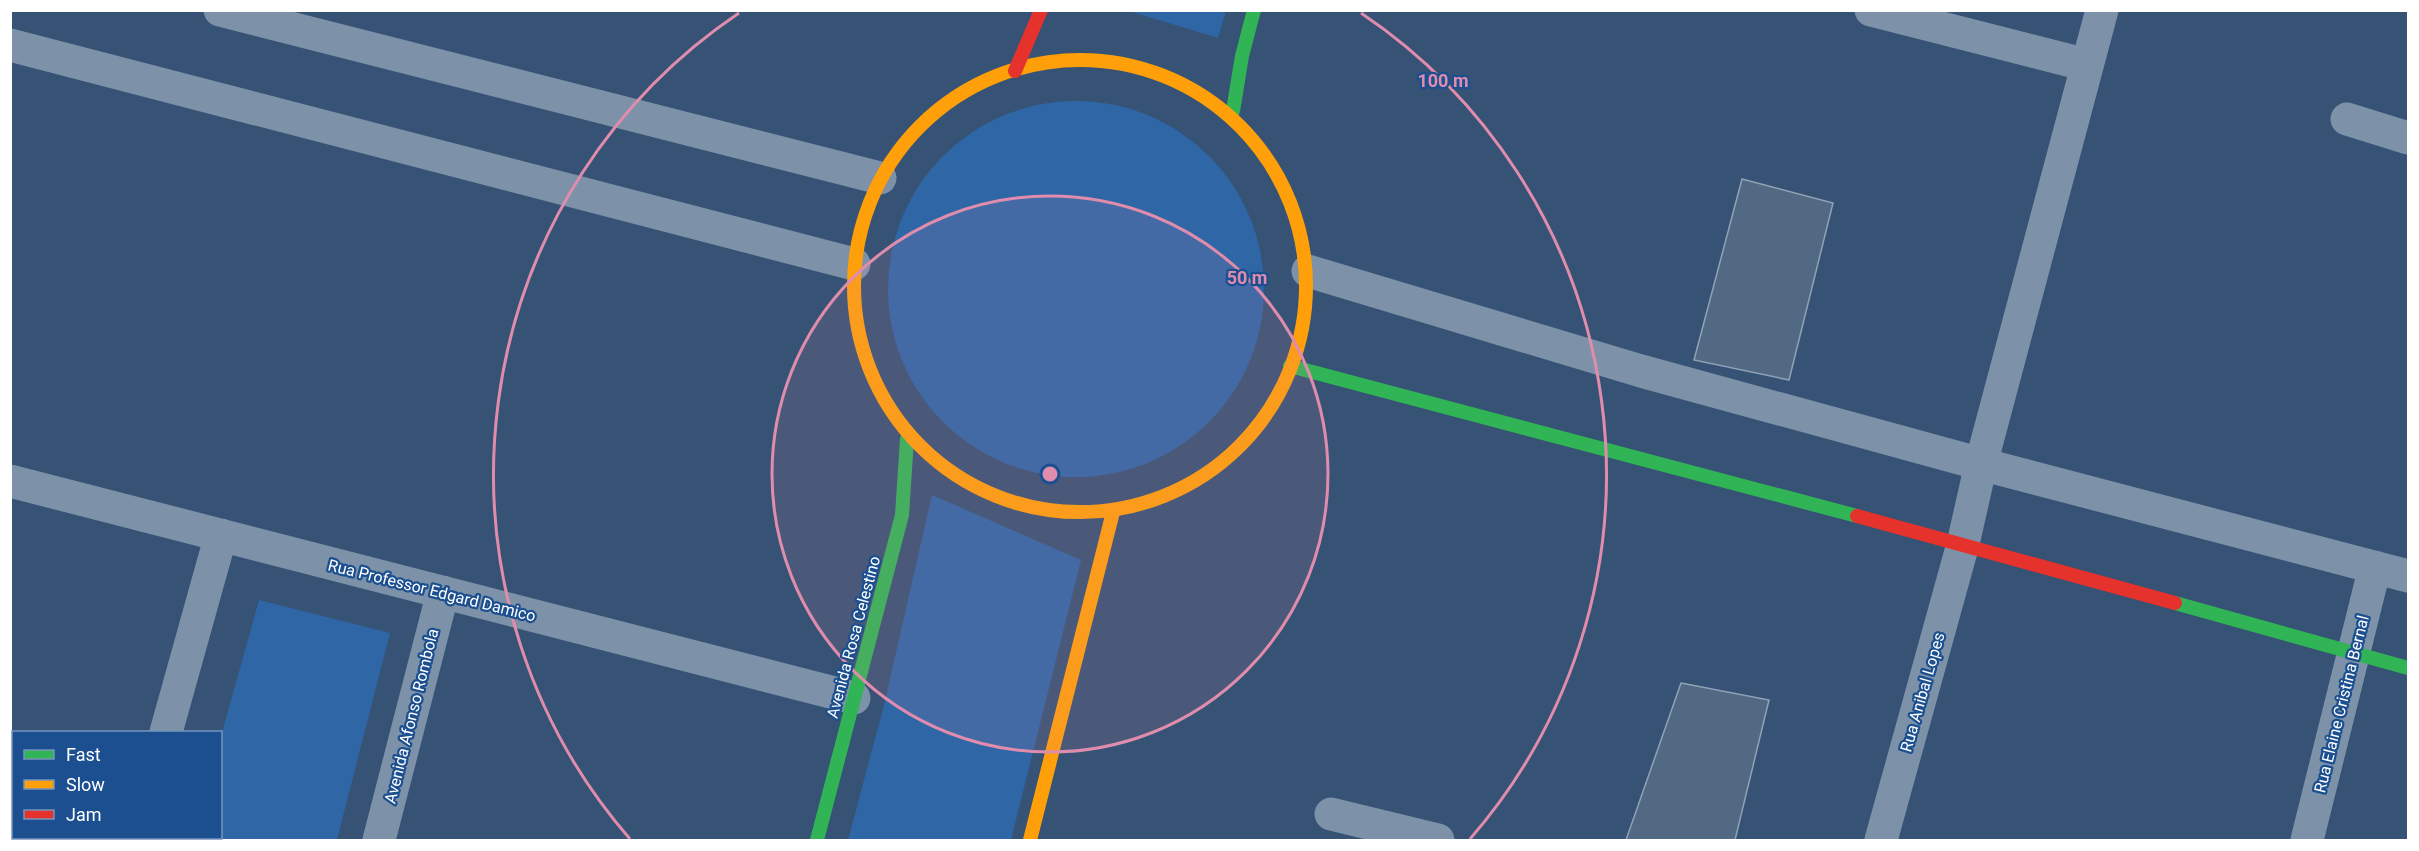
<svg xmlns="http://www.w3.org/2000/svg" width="2419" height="851" viewBox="0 0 2419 851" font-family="Roboto,sans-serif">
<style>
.green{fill:#2f66a5}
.building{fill:#526984;stroke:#92a2b6;stroke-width:1.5}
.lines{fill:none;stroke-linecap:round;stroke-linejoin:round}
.street{stroke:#7d92a8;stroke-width:33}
.fast{stroke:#30b455;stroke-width:14}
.slow{stroke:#ff9f0a;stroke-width:14}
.jam{stroke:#e5322d;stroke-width:14}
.ring{fill:none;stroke:#e08cad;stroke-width:3}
.labels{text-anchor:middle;stroke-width:4.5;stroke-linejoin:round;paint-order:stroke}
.street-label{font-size:16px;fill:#fff;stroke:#1b4f8f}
.centre{fill:#e08cad;stroke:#1b4f8f;stroke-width:3}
.ring-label{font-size:18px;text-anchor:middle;font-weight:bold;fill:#e08cad;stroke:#1b4f8f;stroke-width:4.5;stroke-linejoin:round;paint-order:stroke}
</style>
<rect width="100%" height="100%" fill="#365274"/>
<path class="green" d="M1129,11H1226L1218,38Z
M888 289a188 188 0 1 1 376 0a188 188 0 1 1-376 0Z
M932,495L1081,560L1011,840H848L884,705Z
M259,600L390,633L337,840H191L192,838H220L221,736Z"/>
<path class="building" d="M1742,179L1833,203L1789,380L1694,360Z
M1681,683L1769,700L1735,840H1626Z"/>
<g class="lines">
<path class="street" d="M220,10L880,178
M1871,10L2087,65
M10,45L854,264
M2347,119L2408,138
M1308,271L1641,371L1981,464L2408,576
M10,481L854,698
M166,732L221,535
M1331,814L1438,840
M135,840L136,838
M379,840L443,592
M1881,840L1963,544L1981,464L2102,10
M2307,840L2375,567"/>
<path class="fast" d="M1233,111L1242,56L1254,10
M1290,366L1857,516
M2175,603L2408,668
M817,840L902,515L907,439"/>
<path class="slow" d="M854 286a226 226 0 1 1 452 0a226 226 0 1 1-452 0Z
M1030,840L1113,512"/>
<path class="jam" d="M1015,71L1041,10
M1857,516L2175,603"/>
</g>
<circle cx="1050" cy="474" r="278" fill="#e08cad" fill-opacity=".12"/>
<g class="ring">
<circle cx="1050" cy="474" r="278"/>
<path d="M630 839A556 556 0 0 1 739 13M1361 13A556 556 0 0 1 1470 839"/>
</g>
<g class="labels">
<g class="street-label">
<text transform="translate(432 590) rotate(14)" y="6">Rua Professor Edgard Damico</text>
<text transform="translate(853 637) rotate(-75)" y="6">Avenida Rosa Celestino</text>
<text transform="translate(1922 692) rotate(-74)" y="6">Rua Anibal Lopes</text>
<text transform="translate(2341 704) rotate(-76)" y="6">Rua Elaine Cristina Bernal</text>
<text transform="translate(411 716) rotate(-76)" y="6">Avenida Afonso Rombola</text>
</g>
</g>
<circle cx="1050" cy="474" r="9" class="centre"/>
<g class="ring-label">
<text x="1443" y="87">100 m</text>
<text x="1247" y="284">50 m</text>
</g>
<rect width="2419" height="851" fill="none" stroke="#ffffff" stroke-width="24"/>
<rect x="12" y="731" width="210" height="108" fill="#1b4f8f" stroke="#7695bc" stroke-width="1.5"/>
<rect x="24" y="750" width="30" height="9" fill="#30b455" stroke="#7695bc" stroke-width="1.5"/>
<text x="66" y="761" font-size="18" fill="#ffffff">Fast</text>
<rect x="24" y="780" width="30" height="9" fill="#ff9f0a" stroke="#7695bc" stroke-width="1.5"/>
<text x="66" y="791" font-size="18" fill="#ffffff">Slow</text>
<rect x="24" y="810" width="30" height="9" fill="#e5322d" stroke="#7695bc" stroke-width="1.5"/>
<text x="66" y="821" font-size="18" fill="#ffffff">Jam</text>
</svg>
